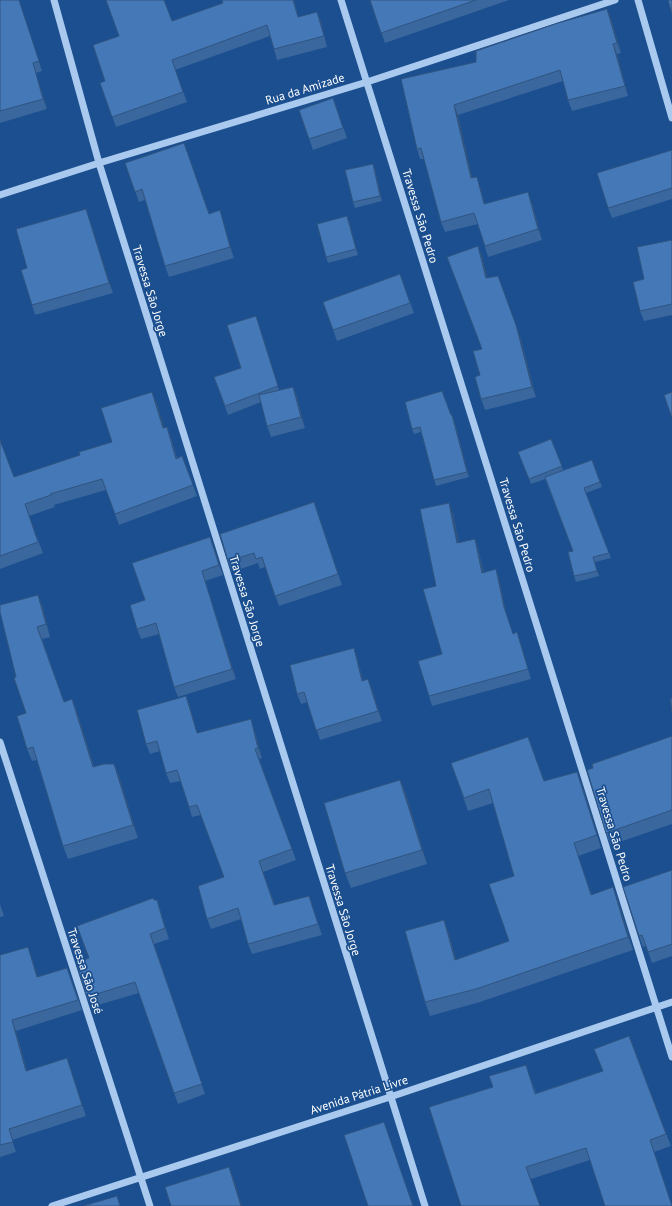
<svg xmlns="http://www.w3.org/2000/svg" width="672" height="1206" viewBox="0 0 672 1206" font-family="'PT Sans',sans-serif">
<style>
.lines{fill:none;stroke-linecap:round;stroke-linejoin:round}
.minor{stroke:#a9c9ee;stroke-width:7}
.wall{fill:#3a679d}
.shaded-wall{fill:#305480}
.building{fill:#4478b7;stroke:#305480}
.labels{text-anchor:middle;stroke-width:3.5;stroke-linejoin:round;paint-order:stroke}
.street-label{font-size:12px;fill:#fff;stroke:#1b4f8f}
</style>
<rect width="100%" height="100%" fill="#1b4f8f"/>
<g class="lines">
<path class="minor" d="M54,0L99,163L425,1206
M341,0L672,1057
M638,0L672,118
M0,195L99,163L367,82L615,0
M0,742L150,1206
M52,1206L390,1097L672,1002"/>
</g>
<path class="wall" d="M0,0H19L42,71L36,73L47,109L0,123Z
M222,0H294L298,17L317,12L321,22L327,47L277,60L274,49L270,36L175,70L187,102L116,127L100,83L105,81L119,36L172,21L223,3Z
M370,0H509L385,43Z
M607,9L611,19L621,53L617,54L628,96L572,111L568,100L563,81L458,115L472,178L480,187L485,204L532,203L542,240L488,257L478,224L445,232L441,222L424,159H420L417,149L476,62Z
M333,98L347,138L313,150L299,110Z
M672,150V199L612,218L608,208Z
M125,163L209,214L223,221L234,258L169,277L165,266L145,200L139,202Z
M375,169L382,201L355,208L353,202Z
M86,209L113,293L35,315L32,305L27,268Z
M349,221L358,255L328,263L326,257Z
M672,240V315L644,321L640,311L644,279Z
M478,246L482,256L487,278L520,336L536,397L485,410L481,399L480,375L482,349Z
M400,274L414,313L337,341L323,302Z
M259,325L279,390L293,387L297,397L305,428L271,437L267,426L261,402L228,415L214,377L241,368Z
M152,392L164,428L167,427L171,438L177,458L182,456L197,496L119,525L106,490L54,505L55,507L29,516L43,553L0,569V440L14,477L80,455L112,442Z
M452,415L454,420L469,477L436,486L421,432L414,434L412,429Z
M551,439L563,470L592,460L602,487L586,493L611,558L595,562L599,576L576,582L574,576L573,551L545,479L531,484L518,452Z
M314,502L342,585L279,606L265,567L260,569L258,563L232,572L228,561Z
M453,513L459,543L475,539L478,549L484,573L496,569L499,579L507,617L513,634L517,632L531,679L432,706L429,696L442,654L436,586Z
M210,537L223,575L205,581L236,679L178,697L174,687L159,634L141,639L137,629L145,600Z
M38,595L43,608L50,637L42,639L64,702L72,699L77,712L94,767L114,764L119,776L138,838L68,859L63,846L37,760L32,761L27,749L26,713Z
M357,658L363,680L372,689L382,721L320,740L308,702L301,704L297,694Z
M186,696L190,707L197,733L254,729L262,758L259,759L296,860L263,872L275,905L309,896L322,935L252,954L248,944L241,919L211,929L207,919L224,877L201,815L192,817L181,781L170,783L166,773L160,751L150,754L146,744Z
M672,736V824L611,845L606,833L593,768Z
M451,763L544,781L577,772L582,785L601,848L578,856L592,895L613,887L618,901L633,950L480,1002L430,1016L425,1002L444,920L449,934L456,960L509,941L514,876L493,803L468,811Z
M400,780L406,794L427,864L351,888L345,873Z
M672,870V956L652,963L646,946L643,947L639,936Z
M154,900H157L169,939L154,944L205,1094L178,1104L139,993L91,1007L87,997L85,963L89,958Z
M0,904L4,916L0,917Z
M0,955L32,958L37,977L71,979L82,1010L16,1031L27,1071L67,1058L86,1116L12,1140L16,1152L0,1157Z
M629,1036L671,1146L654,1152L590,1160L531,1179L461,1206L530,1077L536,1093L603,1071Z"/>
<path class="shaded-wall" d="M293,0H294L301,28L298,17Z
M607,9L611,19L621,53L617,43Z
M317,12L321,22L327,47L324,36Z
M613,44L617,54L628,96L625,86Z
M33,63L36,73L47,109L43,99Z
M454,105L458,115L475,189L471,178Z
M373,164L375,169L382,201L380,196Z
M477,177L480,187L488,215L484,204Z
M528,192L532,203L542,240L538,229Z
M86,209L90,220L113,293L109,283Z
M220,210L223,221L234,258L230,247Z
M347,216L349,221L358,255L356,249Z
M478,246L482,256L490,288L486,278Z
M256,316L259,325L281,395L278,386Z
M516,325L520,336L536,397L532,387Z
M293,387L297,397L305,428L301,417Z
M152,392L157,403L168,439L163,428Z
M452,415L454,420L469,477L467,472Z
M167,427L171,438L180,470L176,459Z
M449,503L453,513L461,553L457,543Z
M210,537L214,547L223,575L219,565Z
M475,539L478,549L486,583L482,573Z
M593,557L595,562L599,576L597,571Z
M496,569L499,579L507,617L504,607Z
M202,571L205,581L236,679L232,669Z
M38,595L43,608L50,637L46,624Z
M354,648L357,658L366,691L362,681Z
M368,679L372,689L382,721L378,711Z
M186,696L190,707L200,744L197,733Z
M72,699L77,712L98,780L93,767Z
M251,719L254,729L262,758L258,748Z
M114,764L119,776L138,838L133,825Z
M577,772L582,785L601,848L597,835Z
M400,780L406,794L427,864L422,850Z
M613,887L618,901L633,950L628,937Z
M157,900L160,910L169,939L165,928Z
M444,920L449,934L460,973L455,960Z
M28,947L32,958L41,987L37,977Z
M12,1020L16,1031L30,1082L26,1071Z
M67,1058L71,1069L86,1116L82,1105Z
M229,1167L235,1182L242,1206H241Z"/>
<path class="building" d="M0,0H19L39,61L33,63L43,99L0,111Z
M106,0H164L172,21L223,3L222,0H293L298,17L317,12L324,36L274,49L267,25L172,60L183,92L112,117L100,83L105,81L93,45L119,36Z
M370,0H476L381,33Z
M668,0H672V14Z
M607,9L617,43L613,44L625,86L568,100L560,70L454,105L471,178L477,177L484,204L528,192L538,229L485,246L474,213L441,222L421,148L417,149L401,79L476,62V51L558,23Z
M333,98L343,128L309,139L299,110Z
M184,143L209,214L220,210L230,247L165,266L142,189L135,192L125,163Z
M672,150V188L608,208L597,173Z
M373,164L380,196L353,202L345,170Z
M86,209L109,283L32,305L21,270L27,268L16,229Z
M347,216L356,249L326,257L317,224Z
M672,240V304L640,311L633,282L644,279L637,247Z
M478,246L486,278L498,276L516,325L532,387L481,399L475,377L480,375L473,351L482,349L447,257Z
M400,274L410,303L333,330L323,302Z
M256,316L278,386L225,406L214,377L241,368L227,325Z
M293,387L301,417L267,426L259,395Z
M442,391L451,415H452L467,472L434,480L420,427L412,429L405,402Z
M152,392L163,428L167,427L176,459L182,456L193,485L115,514L102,479L50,494L51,495L25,504L38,542L0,556V440L14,477L80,455L79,452L112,442L101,408Z
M672,392V418L664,395Z
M551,439L562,466L529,479L518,452Z
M592,460L600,482L584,488L609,553L593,557L597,571L574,576L568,552L573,551L545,477Z
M314,502L338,574L275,596L262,557L256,559L254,553L228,561L220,534Z
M449,503L457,543L475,539L482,573L496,569L504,607L513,634L517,632L528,669L429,696L418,661L442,654L423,589L436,586L420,509Z
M210,537L219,565L202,571L232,669L174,687L156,623L137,629L130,605L145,600L132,563Z
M38,595L46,624L37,627L64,702L72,699L93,767L104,764H114L133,825L63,846L33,747L27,749L17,716L26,713L14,678L16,677L0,612V605Z
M354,648L362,681L368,679L378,711L316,730L304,692L297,694L290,665Z
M186,696L197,733L251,719L258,748L255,749L292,849L259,861L274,905L309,896L318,924L248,944L238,908L207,919L198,886L224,877L197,805L189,807L177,770L166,773L157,741L146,744L137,710Z
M672,698V712L670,699Z
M672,736V810L606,833L587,770L593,768L592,764Z
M528,737L544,781L577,772L597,835L574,843L591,895L613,887L628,937L476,989L425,1002L405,931L444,920L455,960L509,941L489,884L514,876L489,789L464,798L451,763Z
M400,780L422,850L345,873L324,803Z
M672,870V944L648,952L642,935L639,936L623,887Z
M153,898L154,900H157L165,928L150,934L202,1084L174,1093L135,982L87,997L77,966L85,963L84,960L89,958L77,926Z
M28,947L37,977L67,968L78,1000L12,1020L26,1071L67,1058L82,1105L9,1129L13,1142L0,1145V955Z
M629,1036L666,1134L650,1140L672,1206H605L586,1148L526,1167L540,1206H461L429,1107L493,1087L489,1076L526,1065L535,1094L603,1071L594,1049Z
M384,1122L413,1206H368L344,1135Z
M229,1167L241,1206H171L165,1187Z
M117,1196L120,1206H83Z"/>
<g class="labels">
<g class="street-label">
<text transform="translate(305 89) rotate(-17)" y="4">Rua da Amizade</text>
<text transform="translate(420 216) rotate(73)" y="4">Travessa São Pedro</text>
<text transform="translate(150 291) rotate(73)" y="4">Travessa São Jorge</text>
<text transform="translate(517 525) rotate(73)" y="4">Travessa São Pedro</text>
<text transform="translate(247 601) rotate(73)" y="4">Travessa São Jorge</text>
<text transform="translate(614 834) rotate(73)" y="4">Travessa São Pedro</text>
<text transform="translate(343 910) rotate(73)" y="4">Travessa São Jorge</text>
<text transform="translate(85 971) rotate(72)" y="4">Travessa São José</text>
<text transform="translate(359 1095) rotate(-18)" y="4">Avenida Pátria Livre</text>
</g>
</g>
</svg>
